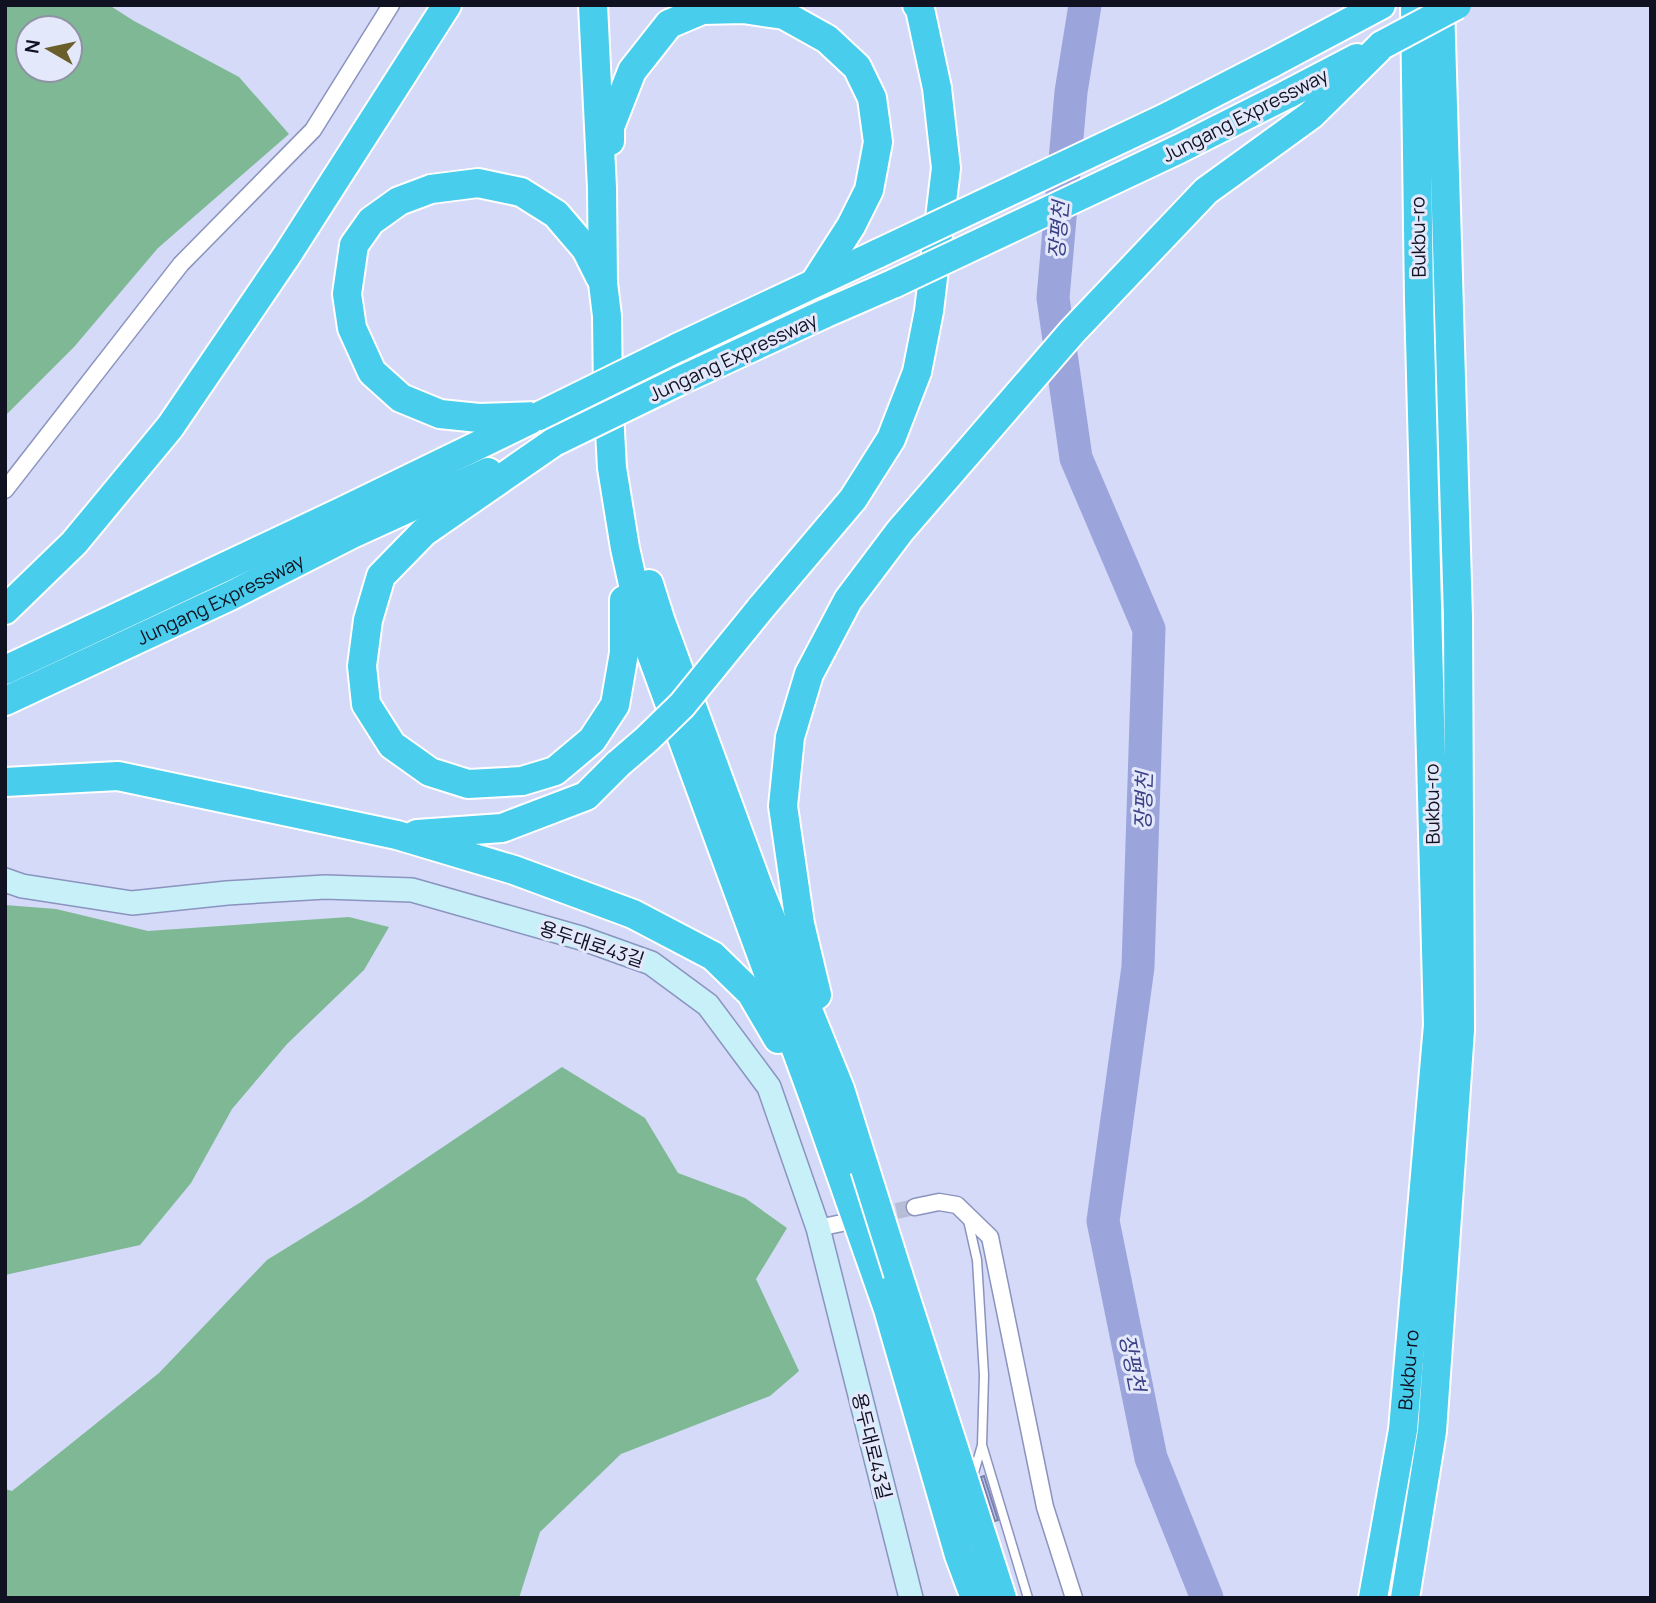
<svg xmlns="http://www.w3.org/2000/svg" width="1656" height="1603" viewBox="0 0 1656 1603" font-family="Manrope,'Noto Sans KR',sans-serif">
<style>
.forest{fill:#7eb894;fill-rule:evenodd}
.lines{fill:none;stroke-linecap:round;stroke-linejoin:round}
.river{stroke:#9ba5dc;stroke-width:33}
.building{fill:#b9c2f1;stroke:#7980ac;stroke-width:2}
.street-tunnel{stroke:#b7bcd7;stroke-width:16;stroke-dasharray:16 8;stroke-linecap:butt}
.lane-casing{stroke:#8b93bf;stroke-width:11}
.street-casing{stroke:#8b93bf;stroke-width:19}
.secondary-casing{stroke:#8b93bf;stroke-width:26}
.highway-casing{stroke:#fff;stroke-width:32}
.lane{stroke:#fff;stroke-width:8}
.street{stroke:#fff;stroke-width:16}
.secondary{stroke:#c8f0f9;stroke-width:23}
.highway{stroke:#49cdec;stroke-width:28}
.highway-bridge-casing{stroke:#fff;stroke-width:32;stroke-linecap:butt}
.highway-bridge{stroke:#49cdec;stroke-width:28}
.labels{text-anchor:middle;stroke-width:6;stroke-linejoin:round;paint-order:stroke}
.street-label{font-size:19px;fill:#101222;stroke:#e4e8fb}
.water-label{font-size:21px;font-style:italic;fill:#3b4184;stroke:#e4e8fb}
</style>
<rect width="100%" height="100%" fill="#d4daf7"/>
<path class="forest" d="M5,5H109L134,21L239,77L289,134L158,248L74,347L5,416ZM28,28H70V70H28Z
M5,905L56,909L148,931L349,917L389,927L364,970L287,1044L232,1109L191,1183L140,1245L5,1275Z
M562,1067L645,1118L678,1173L745,1198L787,1228L756,1279L799,1371L770,1396L621,1454L540,1532L519,1598H5V1489L12,1491L159,1373L267,1260L361,1202Z"/>
<g class="lines">
<path class="river" d="M1085,5L1071,92L1053,298L1076,458L1149,629L1138,967L1103,1221L1151,1458L1207,1598"/>
</g>
<path class="building" d="M984,1476L998,1520L995,1521L981,1477Z"/>
<g class="lines">
<path class="street-tunnel" d="M873,1216L915,1207"/>
<g class="lane-casing">
<path id="lane" d="M968,1220L977,1260L984,1375L982,1445L1028,1598
M973,1476L982,1445"/>
</g>
<g class="street-casing">
<path id="street" d="M5,490L181,264L313,130L391,5
M915,1207L939,1202L957,1205L990,1237L1045,1507L1074,1598
M818,1228L842,1223"/>
</g>
<g class="secondary-casing">
<path id="secondary" d="M5,880L22,886L132,903L227,893L325,887L412,890L581,938L651,963L708,1005L769,1087L818,1228L911,1598"/>
</g>
<g class="highway-casing">
<g id="highway">
<path d="M593,5L602,188L603,283L607,316L608,394L612,468L625,548L644,634L815,1101L888,1309L959,1555L975,1598"/>
<path d="M1272,63L1381,5"/>
<path d="M1288,94L1357,58"/>
<path d="M610,141V127L632,71L669,24L702,10L743,9L784,15L827,39L857,67L872,98L878,142L869,190L851,226L815,282"/>
<path d="M677,348L879,253"/>
<path d="M677,382L826,313L895,283"/>
<path d="M539,416L479,418L440,414L401,398L372,372L352,328L347,294L354,245L371,221L399,201L431,189L478,183L521,192L556,214L586,249L600,277"/>
<path d="M554,442L424,532L381,576L368,620L362,666L366,704L392,745L430,772L468,784L522,781L555,771L592,740L615,705L624,653V600"/>
<path d="M649,584L660,619L759,889L840,1089L865,1169"/>
<path d="M760,609L853,499L891,439L917,372L929,311L946,168L937,88L920,9L917,5"/>
<path d="M5,610L74,543L170,427L287,255L447,5"/>
<path d="M5,670L343,511L530,420"/>
<path id="s1" d="M5,701L230,596L352,534L488,472"/>
<path d="M5,782L118,776L397,835L514,870L633,914L713,956L751,993L778,1039"/>
<path d="M417,834L502,828L586,796L618,764"/>
<path d="M817,995L800,924L783,806L790,737L809,674L848,600L900,531L1072,332L1206,191L1311,115L1382,45"/>
<path d="M898,1274L1002,1598"/>
<path id="s2" d="M1373,1598L1403,1430L1438,1025L1419,300L1415,5"/>
<path d="M1405,1598L1432,1431L1460,1030L1458,617L1440,5"/>
</g>
</g>
<use href="#lane" class="lane"/>
<use href="#street" class="street"/>
<use href="#secondary" class="secondary"/>
<use href="#highway" class="highway"/>
<g class="highway-bridge-casing">
<path id="highway-bridge" d="M1382,45L1457,5
M879,253L1165,118L1272,63
M895,283L1179,149L1288,94
M539,416L677,348
M554,442L677,382
M618,764L647,739L682,705L760,609
M865,1169L898,1274"/>
</g>
<use href="#highway-bridge" class="highway-bridge"/>
</g>
<g class="labels">
<g class="street-label">
<text transform="translate(1245 115) rotate(-27)" y="7">Jungang Expressway</text>
<text transform="translate(1418 237) rotate(-91)" y="7">Bukbu-ro</text>
<text transform="translate(733 357) rotate(-25)" y="7">Jungang Expressway</text>
<text dy="7" stroke="none"><textPath href="#s1" startOffset="238">Jungang Expressway</textPath></text>
<text transform="translate(1432 804) rotate(-91)" y="7">Bukbu-ro</text>
<text transform="translate(592 944) rotate(18)" y="7">용두대로43길</text>
<text dy="7" stroke="none"><textPath href="#s2" startOffset="231">Bukbu-ro</textPath></text>
<text transform="translate(872 1446) rotate(76)" y="7">용두대로43길</text>
</g>
<g class="water-label">
<text transform="translate(1059 230) rotate(-85)" y="7">장평천</text>
<text transform="translate(1144 801) rotate(-88)" y="7">장평천</text>
<text transform="translate(1132 1363) rotate(79)" y="7">장평천</text>
</g>
</g>
<rect width="1656" height="1603" fill="none" stroke="#101222" stroke-width="14"/>
<g transform="translate(49 49) rotate(279)"><circle r="33" fill="#e4e8fb" stroke="#8f92a4" stroke-width="2"/>
<path d="M0-5L12 26L0 18L-12 26Z" fill="#6a5e2b"/>
<text y="-10" font-size="19" font-weight="bold" text-anchor="middle" fill="#101222">N</text>
</g>
</svg>
